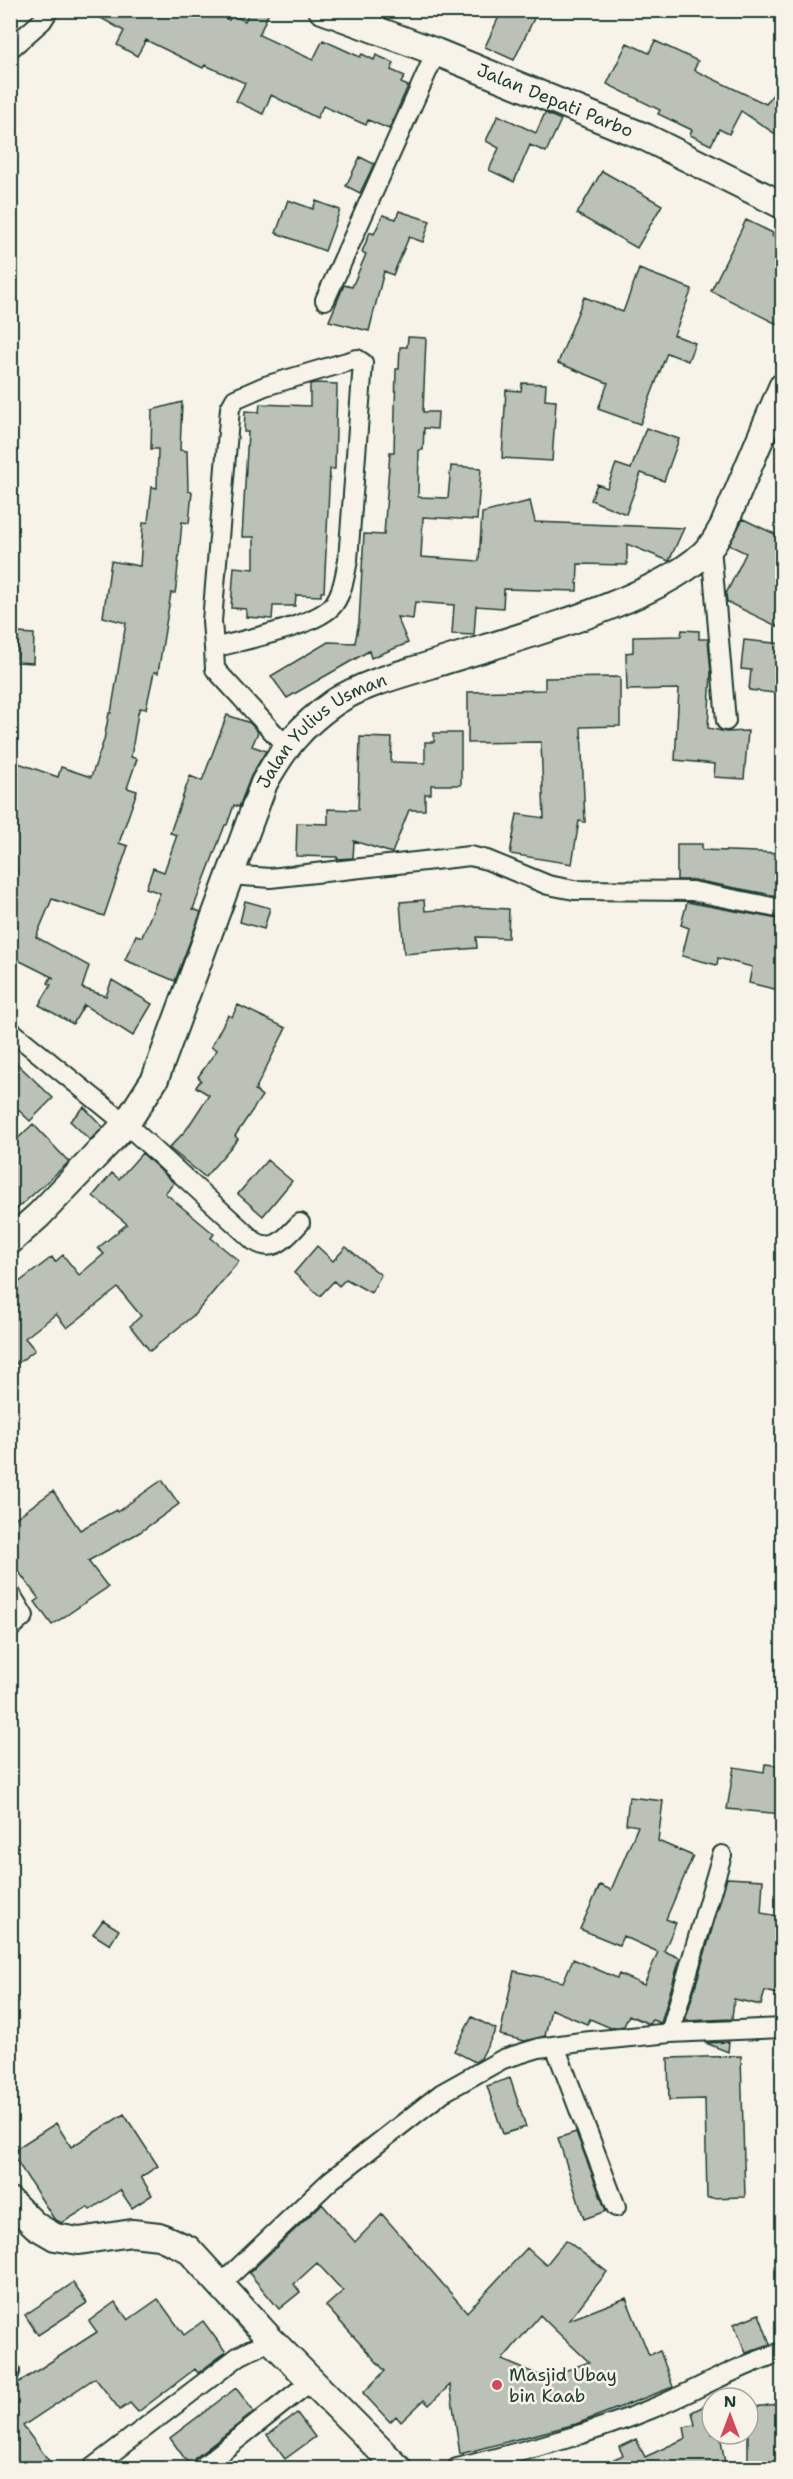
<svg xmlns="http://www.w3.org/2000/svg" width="793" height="2479" viewBox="0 0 793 2479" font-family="'Shantell Sans',sans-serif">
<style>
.building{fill:#bbc1b6;stroke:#1f3d34;stroke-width:1.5;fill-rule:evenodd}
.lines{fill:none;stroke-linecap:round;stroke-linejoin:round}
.street-casing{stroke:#1f3d34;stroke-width:22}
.secondary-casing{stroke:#1f3d34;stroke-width:30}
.street{stroke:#f7f3e8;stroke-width:18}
.secondary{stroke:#f7f3e8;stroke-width:26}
.poi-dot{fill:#d1495b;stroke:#f7f3e8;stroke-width:2}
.labels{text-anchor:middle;stroke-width:5;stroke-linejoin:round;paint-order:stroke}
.street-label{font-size:18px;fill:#1f3d34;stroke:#f7f3e8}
.poi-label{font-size:18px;fill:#1f3d34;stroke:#f7f3e8;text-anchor:start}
</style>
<rect width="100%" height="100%" fill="#f7f3e8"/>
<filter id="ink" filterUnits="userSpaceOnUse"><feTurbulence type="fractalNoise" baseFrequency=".0167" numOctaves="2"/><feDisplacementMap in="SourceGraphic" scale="12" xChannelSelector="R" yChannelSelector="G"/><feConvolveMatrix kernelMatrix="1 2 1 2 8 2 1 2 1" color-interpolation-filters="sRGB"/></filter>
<g filter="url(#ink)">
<path class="building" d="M87,10H209L229,20L232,15L245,21L250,10H270L259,35L313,60L323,40L360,57L362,54L374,60L376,55L394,63L391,70L405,76L401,83L408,86L389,129L368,120L366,125L323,106L317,118L271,95L263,114L236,101L245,83L205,65L203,68L146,40L137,56L117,45L124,31Z
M502,10H538L514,60L485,47Z
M655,41L698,61L694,70L766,104L783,80V139L741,111L729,134L719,129L711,145L690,135L692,130L658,114L660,110L607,84L627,43L649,53Z
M545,113L561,120L546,152L530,145L514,182L489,170L499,148L486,141L498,115L536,133Z
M360,157L374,164L360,193L346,186Z
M602,171L662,205L637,248L577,214Z
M288,200L313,209L316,201L340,210L325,251L276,233Z
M399,211L430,221L423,242L409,237L393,275L384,271L369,331L329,321L344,285L352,287L366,254L362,252L370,232L374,234L383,215L396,219Z
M746,220L773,233L772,236L783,241V327L711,291Z
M639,269L692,289L674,335L695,343L688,361L667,353L640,424L598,409L608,383L558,363L584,297L623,312Z
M408,337L426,338L423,412H438L437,429L424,428L423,450H419L418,497L448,498L451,466L481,468L477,520L423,517L421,557L479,561L482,513L530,501L535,522L684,528L669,561L627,544V565L578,564L577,591L504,589L503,608L476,606L474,635L452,634L454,605L415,602L413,619L397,617L408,643L371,658L369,651L287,698L271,676L328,642L355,643L359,622L364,534L384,535L390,452H394L396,369H399L400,347H407Z
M316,383L337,384L335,469H330L324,592H321V596L296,595L295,606H273L272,619L246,617V609L231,608L234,567L254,569V537H242L248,432H244L245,411L259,412L260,404L310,406V384Z
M522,383L546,384L545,400L556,401L552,461L502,458L506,390L521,391Z
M182,402L180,450L187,451L188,491L192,492L189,523L182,522L176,587L175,593H171L158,673L154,672L146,709L140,708L138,713L131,757L137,759L127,788L137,791L119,843L128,846L104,916L52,899L36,937L89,966L82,988L106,996L112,980L152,1004L133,1036L84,1005L73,1024L39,1005L51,985L48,983L51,977L54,978L10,956V886L17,870L10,867V760L58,777L61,767L91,777L104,740L109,713H111L126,623L103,617L111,561L140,566L143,523L148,522L152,487L157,488L158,449H151L152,410Z
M646,428L679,439L664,481L641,473L626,514L591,500L597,484L607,488L616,464L631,469Z
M743,519L783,538V629L727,602L726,594L746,553L729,545Z
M682,630L699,631V639H708L711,673L708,728L726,732L748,731L744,779L714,777L715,764L675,760L679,689L627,690L626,653L633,652V637L681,636Z
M18,633L34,634L33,663L17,662Z
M744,640L783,644V694L749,690L751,670L741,669Z
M620,677V726L581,727L585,822L579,821L572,864L510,854L517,814L544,818L541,742L468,743V692L545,690V678Z
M227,715L250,723L258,732L252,746L266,751L251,776L239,807L234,805L227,825H225L193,909L201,912L175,981L125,960L136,935L142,937L160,893L146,888L153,868L164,872L177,835L170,833L190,776L202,781Z
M434,733H461V785H431V794H425V810H409L392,853L354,841L353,858L337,859V857L296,856L297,823L328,824V809L358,810L360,737L392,738L391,762L425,763V742H434Z
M677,844H702V850L782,853V897L694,880H677Z
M424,900L425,911L474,907L509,909L508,938L476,937L477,948L404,954L400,902Z
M245,901L270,908L264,929L240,922Z
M687,902L783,920V974L779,990L749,983L752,967L718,958L717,965L682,956L689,928L681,925Z
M238,1005L286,1028L255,1090L262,1096L235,1136L238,1139L205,1177L169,1148L186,1130L209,1095L196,1087L201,1080L198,1077L217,1050L211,1047L228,1015L232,1017Z
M10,1057L53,1098L30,1121L10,1102Z
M84,1107L103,1127L90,1140L70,1121Z
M33,1124L69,1162L10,1215V1146Z
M142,1153L174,1183L165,1193L214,1234L211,1238L239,1261L195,1314L150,1351L130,1326L141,1316L118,1288L67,1328L56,1314L25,1338L35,1350L17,1364L10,1356V1289L52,1257L55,1262L63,1255L79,1275L104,1254L98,1248L127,1224L93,1196L112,1173L119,1179Z
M267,1160L292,1181L263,1216L238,1194Z
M317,1246L333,1261L346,1247L381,1275L371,1293L346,1279L339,1286L334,1281L320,1296L294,1273Z
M162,1480L179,1504L140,1532L88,1561L108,1587L52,1625L35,1602L39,1599L10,1560V1522L53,1491L80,1530L116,1510L117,1512Z
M765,1764L783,1766V1814L727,1809L734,1767L764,1772Z
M629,1797L663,1801L658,1841L693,1856L666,1919L676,1923L664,1951L680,1958L661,2023L652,2020L649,2024L629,2015L624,2026L611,2028L590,2019L587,2024L551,2009L545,2036L525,2041L500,2035L514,1971L563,1982L573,1959L617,1978L619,1974L644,1985L658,1952L623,1936L619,1945L580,1929L600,1885L611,1890L638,1826L626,1824Z
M727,1878L763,1880L761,1913L783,1917V1995L765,1991L761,2005L734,1999L732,2019L685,2021Z
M103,1920L119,1930L110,1945L93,1934Z
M472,2017L496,2029L481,2058L475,2062L454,2051Z
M729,2042L728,2052L706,2043Z
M741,2056L745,2197L707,2198L705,2099L669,2100L668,2058Z
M510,2078L526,2127L503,2134L487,2086Z
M124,2114L158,2166L141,2177L152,2195L132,2208L120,2190L90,2210L88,2207L62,2223L54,2219L11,2152L56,2123L71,2147Z
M576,2132L606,2211L584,2219L558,2138Z
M322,2204L355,2242L382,2214L467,2312L527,2248L546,2265L566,2240L607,2272L569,2320L626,2298L649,2355L660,2351L673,2387L576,2424L460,2454L450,2385L429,2405L424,2400L401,2422L396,2416L390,2422L363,2393L385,2371L326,2306L343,2291L317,2263L294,2284L300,2292L279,2309L249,2273ZM540,2315L552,2327L589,2362L546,2378L502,2360Z
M73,2283L87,2303L38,2335L25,2315Z
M158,2299L184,2335L203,2321L226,2352L198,2373L195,2369L138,2412L130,2403L120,2410L95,2378L23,2426L55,2469H10V2388L97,2332L89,2321L115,2302L128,2320Z
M759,2314L770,2344L746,2353L734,2324Z
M236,2388L254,2412L194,2459L190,2466L170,2438Z
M712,2402V2434H720L726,2469H594L623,2455L619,2447L636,2439L645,2457L686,2438L684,2427L695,2425L692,2412Z
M783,2403V2469H748V2408Z
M297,2413L315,2437L285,2459L267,2435Z"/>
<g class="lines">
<g class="street-casing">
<path id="street" d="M10,49L42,21L49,10
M325,300L436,52
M357,359L363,363L348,560C345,575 343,591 334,604C318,626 242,640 214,648L212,621L230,408L235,399L265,386Z
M711,547L726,721
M214,648L215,669L285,745
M229,875L270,878L470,856L487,860L548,885L574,890L692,891L782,909
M10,1030L126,1124L254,1241C275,1254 286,1237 300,1223
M10,1593L24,1616L10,1629
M670,2033L722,1855
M555,2046L616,2207
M220,2285L331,2180L442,2093L503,2059L539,2048L581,2042L670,2033L782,2028
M10,2371V2372
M92,2468L239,2356L271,2340
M201,2468L311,2381
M457,2468C523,2451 588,2435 651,2409C695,2391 737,2366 782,2352"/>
</g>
<g class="secondary-casing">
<g id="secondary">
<path id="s1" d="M322,10L436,52L645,137L782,205"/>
<path id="s2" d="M10,1241L39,1215L126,1124L155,1079L264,783C284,747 301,726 335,702C361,685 395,676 424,667C494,644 666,601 711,546C716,540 719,533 723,527L782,387"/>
<path d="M10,2201L36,2226L55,2237L79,2241L132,2233L159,2236L188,2249L271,2340L398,2468"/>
</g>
</g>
<use href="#street" class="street"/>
<use href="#secondary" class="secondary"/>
</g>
</g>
<circle class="poi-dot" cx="497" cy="2385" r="6"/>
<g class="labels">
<g class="street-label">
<text dy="6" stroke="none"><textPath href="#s1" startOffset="250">Jalan Depati Parbo</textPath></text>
<text dy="6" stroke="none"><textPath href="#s2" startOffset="614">Jalan Yulius Usman</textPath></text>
</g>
<g class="poi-label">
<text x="509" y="2381">Masjid Ubay<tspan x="509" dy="21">bin Kaab</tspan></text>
</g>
</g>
<rect width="793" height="2479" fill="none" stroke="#f7f3e8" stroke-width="36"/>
<rect x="18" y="18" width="757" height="2443" fill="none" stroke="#1f3d34" stroke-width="2" filter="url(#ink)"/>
<g transform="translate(730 2416)"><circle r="28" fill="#f7f3e8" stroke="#a1aaa0" stroke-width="1.5"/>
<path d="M0-4.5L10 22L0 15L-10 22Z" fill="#d1495b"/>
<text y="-9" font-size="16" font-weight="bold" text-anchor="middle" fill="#1f3d34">N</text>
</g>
</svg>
